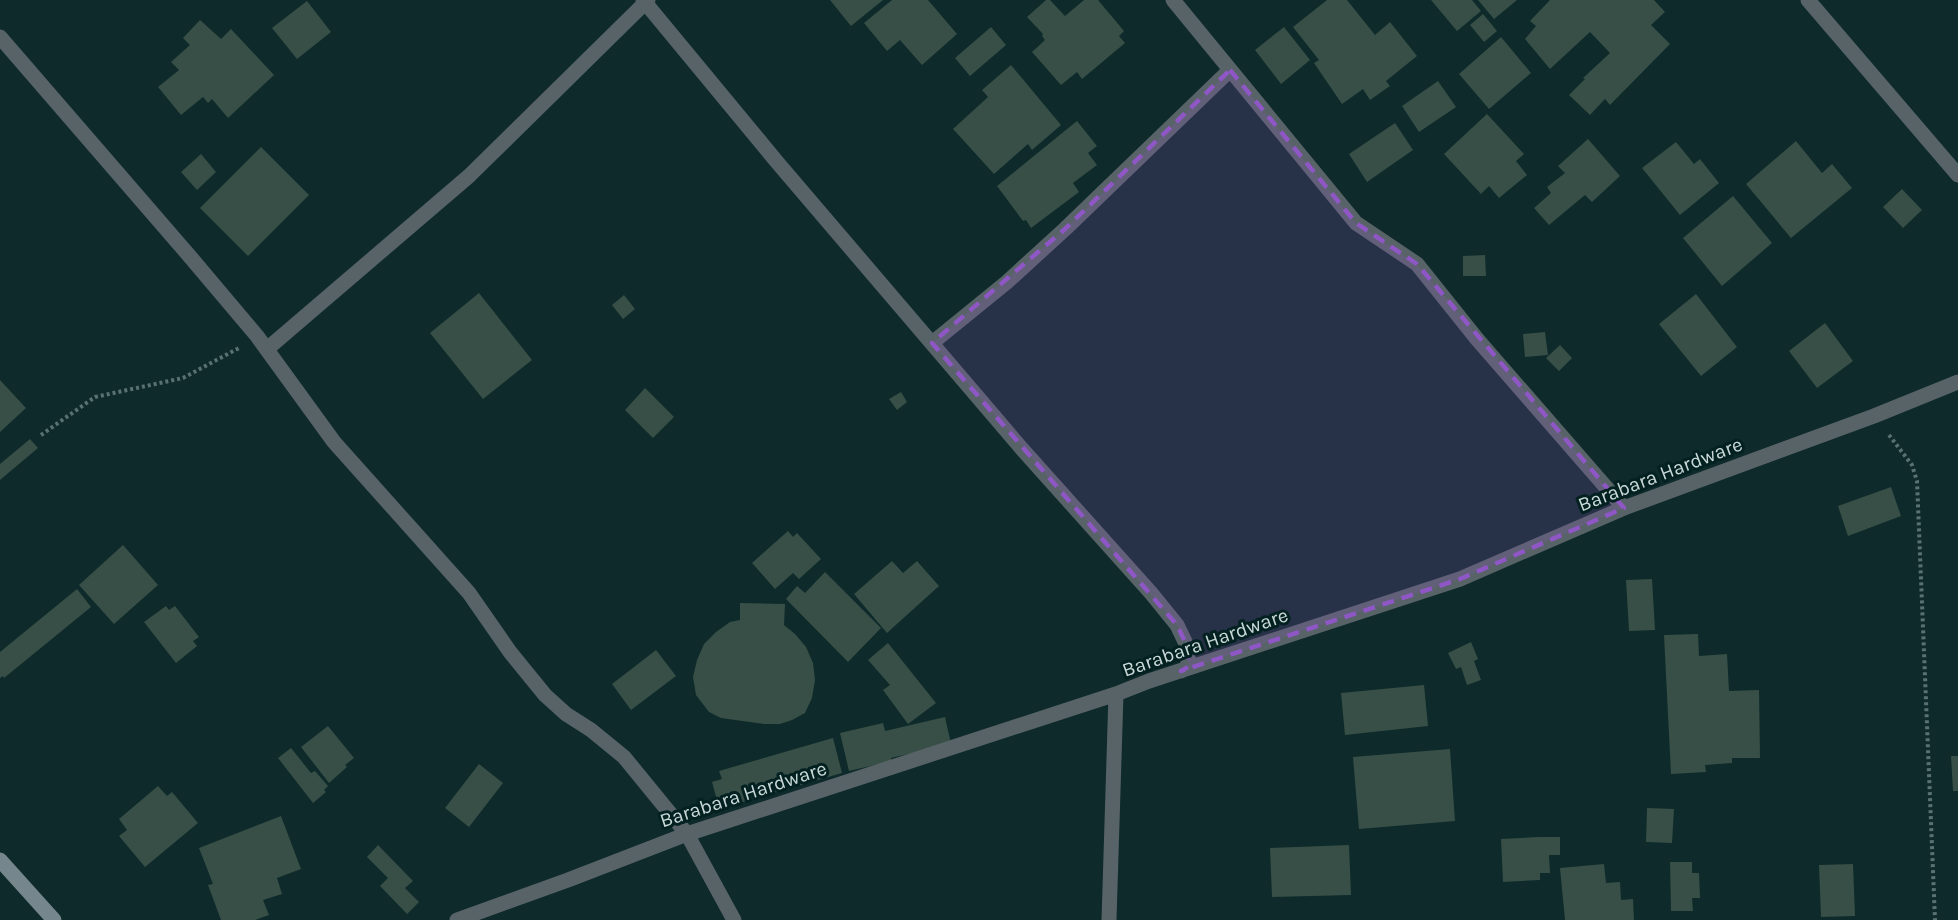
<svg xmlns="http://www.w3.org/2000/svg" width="1958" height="920" viewBox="0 0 1958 920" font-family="Karla,sans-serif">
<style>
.building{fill:#374f46}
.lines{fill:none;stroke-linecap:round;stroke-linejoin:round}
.path{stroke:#5a7171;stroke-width:4;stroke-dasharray:3 3;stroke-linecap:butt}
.street{stroke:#586367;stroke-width:15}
.secondary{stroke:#75878d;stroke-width:15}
.marked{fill:#8e57c5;fill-opacity:0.2;stroke:#8e57c5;stroke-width:4.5;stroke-dasharray:12 8;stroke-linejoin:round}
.labels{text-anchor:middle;stroke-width:6;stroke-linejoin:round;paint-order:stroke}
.street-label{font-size:20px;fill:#c9d9d8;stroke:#042121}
</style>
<rect width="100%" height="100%" fill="#0e2a2a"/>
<path class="building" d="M830,0H883L851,26Z
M892,0H928L957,34L922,65L900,40L887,51L864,23Z
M1046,0H1050L1065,16L1084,0H1098L1124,31L1119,36L1125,43L1082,79L1077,72L1061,85L1032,52L1045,40L1042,36L1043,34L1027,17Z
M1327,0H1347L1375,35L1390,22L1417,56L1386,81L1390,86L1370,100L1363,89L1342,104L1314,63L1319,60L1293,27Z
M1431,0H1472L1481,11L1457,31Z
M1478,0H1517L1494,19Z
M1550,0H1654L1665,12L1651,25L1670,44L1610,105L1605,99L1590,115L1569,95L1585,79L1583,78L1610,53L1590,32L1550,69L1525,39L1536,26L1530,21Z
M307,1L331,32L297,59L272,28Z
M1483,14L1497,31L1484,42L1470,25Z
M200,20L221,39L231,29L274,75L228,118L212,99L208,103L203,97L181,115L158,87L179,70L171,62L190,45L183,38Z
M991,27L1006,45L970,76L955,58Z
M1284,27L1310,60L1281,84L1255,50Z
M1501,37L1531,73L1489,109L1459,74Z
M1011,65L1061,125L1032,150L1028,144L994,174L953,129L988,97L982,90Z
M1438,81L1456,107L1419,132L1402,106Z
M1487,114L1524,154L1516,161L1527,175L1499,198L1489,186L1481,194L1444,154Z
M1077,121L1097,146L1088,153L1097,165L1073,183L1079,192L1031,228L1026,220L1023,221L997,186Z
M1395,123L1413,150L1367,182L1349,154Z
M1588,139L1620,176L1592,202L1585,195L1549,225L1534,208L1551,193L1547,187L1565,173L1558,166Z
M1796,141L1822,173L1832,164L1852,188L1791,238L1746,184Z
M1676,142L1694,164L1700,159L1719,183L1680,215L1642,168Z
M261,147L309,195L248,256L200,208Z
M201,154L216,172L197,190L181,172Z
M1902,189L1922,210L1903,228L1883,207Z
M1733,196L1772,243L1722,286L1683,238Z
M1485,255L1486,276H1463V256Z
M479,293L532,360L483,399L430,333Z
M1696,294L1737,347L1701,376L1659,324Z
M624,295L635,309L623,319L612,305Z
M1825,323L1853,361L1817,388L1789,351Z
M1545,332L1548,355L1525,357L1523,334Z
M1560,345L1572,358L1559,371L1546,358Z
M0,380L26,408L0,432Z
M645,388L674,417L653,438L625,410Z
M901,392L907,402L897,410L889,399Z
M30,439L38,448L0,480V464Z
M1891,487L1901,516L1848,536L1838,506Z
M788,531L793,537L797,533L821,559L799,579L793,573L775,589L752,563Z
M123,545L158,585L114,624L79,585Z
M892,561L903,573L917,561L939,586L887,633L854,594Z
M825,572L881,628L848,662L786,599L797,586L805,593Z
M1652,579L1655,630L1629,631L1626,580Z
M77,589L91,607L4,678L3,676L0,678V652Z
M740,603L785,604L784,625L795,634L806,647L813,663L815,680L812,698L805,713L792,720L780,724H764L721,718L709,712L696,695L693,677L697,660L704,644L716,632L730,622L740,620Z
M166,606L169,610L175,606L199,637L193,641L197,646L176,663L144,622Z
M1698,634L1699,656L1727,654L1729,691L1759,690L1760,758H1732V763L1705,765L1706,772L1671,774L1664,635Z
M1471,642L1478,659L1474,661L1481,680L1467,685L1461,667L1456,669L1448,653Z
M888,643L936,703L908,724L883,690L890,685L868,660Z
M656,650L676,676L631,710L612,684Z
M1424,685L1428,726L1345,735L1341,693Z
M945,717L951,744L891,758L892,761L849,771L840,733L883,723L885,731Z
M328,726L354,758L345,765L347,767L329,783L301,747Z
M833,738L842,773L729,806L728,801L718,804L712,782L722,779L719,771Z
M291,748L311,773L315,771L328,786L324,790L326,792L313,803L278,758Z
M1450,749L1455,821L1359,829L1353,757Z
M1951,756H1958V791H1953Z
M479,764L503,783L469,827L445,808Z
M158,786L167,796L172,792L198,823L145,867L119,836L127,830L119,819Z
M1647,808L1674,809L1672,843L1646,842Z
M281,816L301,869L277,878L282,894L263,900L269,915L255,920H221L208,885L213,884L199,848Z
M1538,837H1560V855H1549L1550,873H1540V880L1503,882L1501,839Z
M378,845L413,881L405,888L419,902L407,914L380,886L388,878L367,857Z
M1349,845L1351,895L1272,897L1270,848Z
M1670,862H1692V873H1699L1700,898H1692L1693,911H1671Z
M1604,864L1606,883L1620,882L1621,900L1633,899L1634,920H1565L1560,868Z
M1853,864L1855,916L1821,917L1819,865Z"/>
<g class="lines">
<path class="path" d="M41,435L95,397L183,378L239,348
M1889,435L1912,465L1917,481L1935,920"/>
<path class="street" d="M643,0L777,162L1022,449L1151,593L1177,625L1188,648V667L1181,671
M1173,0L1356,223L1417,264L1477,339L1624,508
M1808,0L1958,175
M0,37L192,259L257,336L334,442L469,593L510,652L545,695L566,714L591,730L624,757L687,834L734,920
M932,343L1007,282L1065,229L1230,70
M267,349L469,176L648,0
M457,920L568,880L687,834L1116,694L1149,681L1460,579L1624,508L1874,416L1958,382
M1109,920L1116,694"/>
<path class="secondary" d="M0,860L54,920"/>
</g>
<path class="marked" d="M1230,70L1356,223L1417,264L1624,508L1460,579L1181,671L1188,667V648L1177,625L932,343L1065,229Z"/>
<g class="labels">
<g class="street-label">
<text transform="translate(1660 474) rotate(-21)" y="7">Barabara Hardware</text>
<text transform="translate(1205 642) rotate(-19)" y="7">Barabara Hardware</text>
<text transform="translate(743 794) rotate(-18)" y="7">Barabara Hardware</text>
</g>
</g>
</svg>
